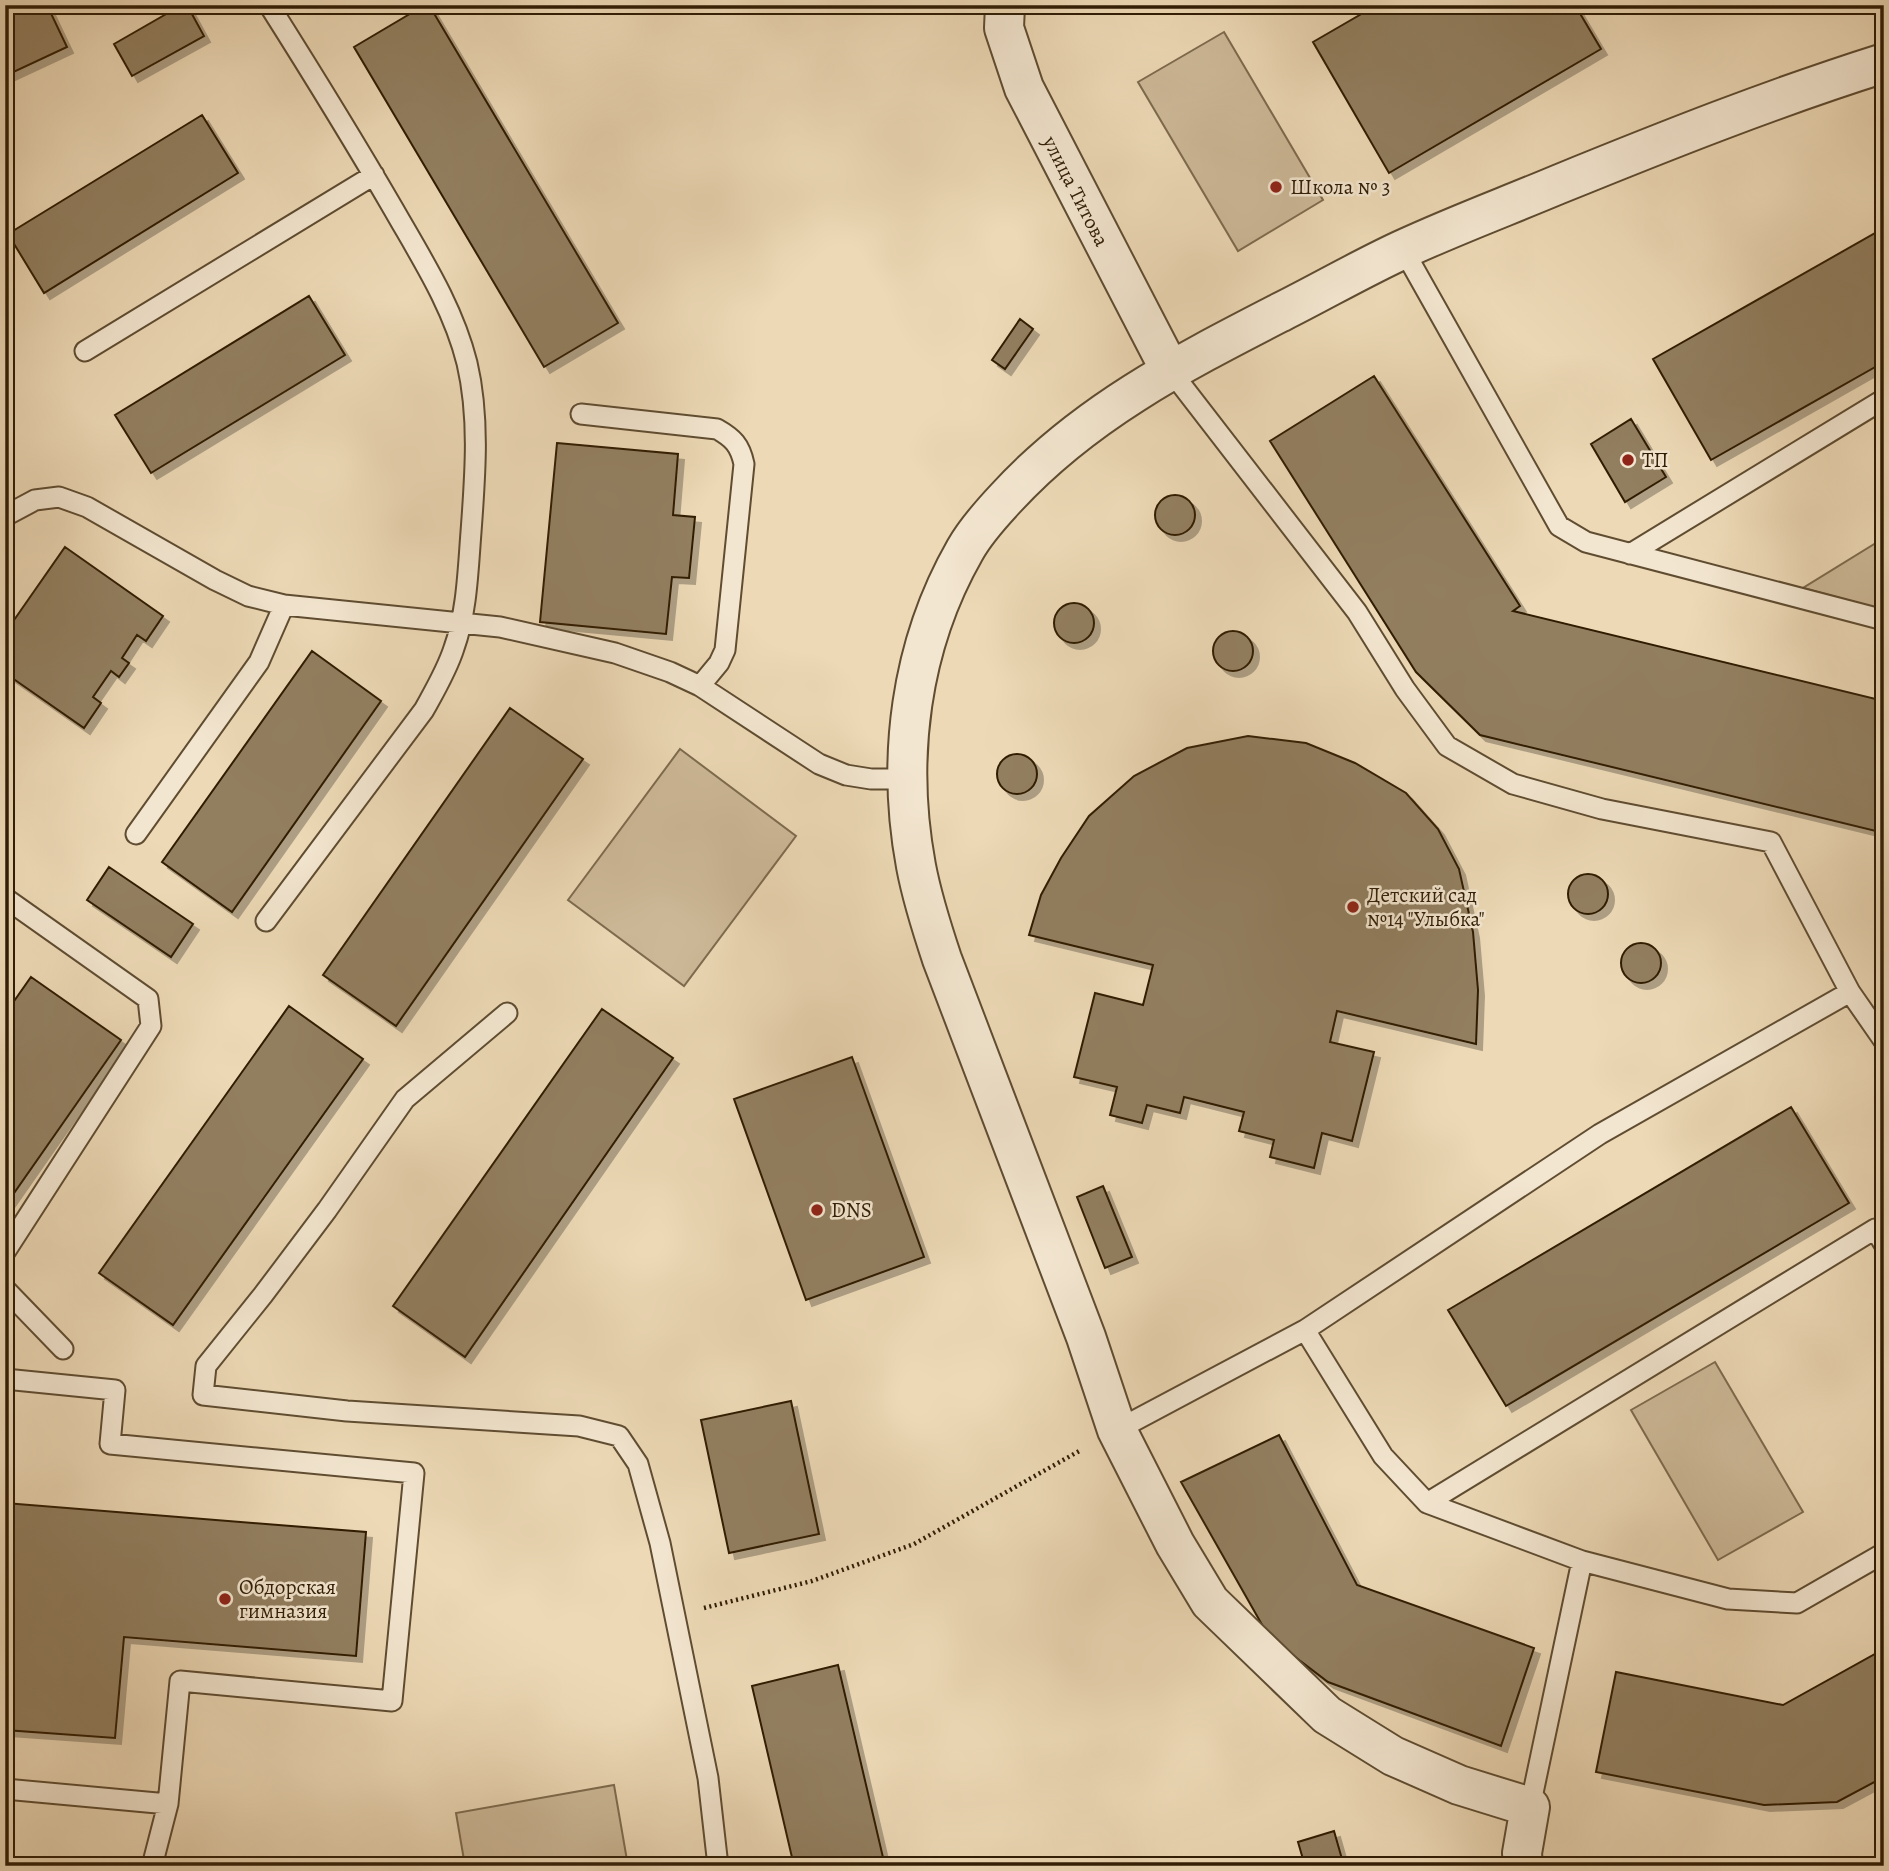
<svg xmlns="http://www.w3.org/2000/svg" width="1889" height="1871" viewBox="0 0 1889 1871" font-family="Alegreya,serif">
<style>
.park{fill:#cdb998;stroke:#7e6b4e;stroke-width:2}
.building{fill:#927f61;stroke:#301d05;stroke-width:2;filter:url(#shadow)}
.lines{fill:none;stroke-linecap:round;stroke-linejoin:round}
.lane-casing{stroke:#5f4c31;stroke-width:23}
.street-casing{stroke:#5f4c31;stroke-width:42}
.path{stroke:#301d05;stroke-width:4.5;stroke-dasharray:2 3.5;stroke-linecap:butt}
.lane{stroke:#f3e6d0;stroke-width:19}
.street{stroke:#f3e6d0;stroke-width:38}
.poi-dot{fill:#8f2418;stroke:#f3e6d0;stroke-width:2.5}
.labels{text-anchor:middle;stroke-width:5;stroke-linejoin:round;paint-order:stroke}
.poi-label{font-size:21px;fill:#301d05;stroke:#f3e6d0;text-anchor:start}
.street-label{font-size:21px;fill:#301d05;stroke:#f3e6d0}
</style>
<defs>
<filter id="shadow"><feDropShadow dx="6" dy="6" stdDeviation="0" flood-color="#0004"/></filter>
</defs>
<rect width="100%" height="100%" fill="#edd9b6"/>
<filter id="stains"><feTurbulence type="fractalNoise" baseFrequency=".00286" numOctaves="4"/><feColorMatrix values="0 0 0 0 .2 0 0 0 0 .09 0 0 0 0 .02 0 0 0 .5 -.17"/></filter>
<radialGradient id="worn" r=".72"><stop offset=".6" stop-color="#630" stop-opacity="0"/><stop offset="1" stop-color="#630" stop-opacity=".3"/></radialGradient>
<path class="park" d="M1224,32L1323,200L1238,251L1138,82Z
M1884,538V610L1803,588Z
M680,749L796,836L684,986L568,900Z
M1715,1362L1803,1512L1718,1560L1631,1410Z
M614,1785L628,1866H465L456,1813Z"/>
<path class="building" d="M5,5H47L67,47L5,76Z
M182,5H187L204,36L132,76L114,44Z
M425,5H429L618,323L544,367L354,47Z
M1377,5H1575L1601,49L1389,173L1313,42Z
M202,115L238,173L44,293L8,234Z
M1884,228V362L1711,460L1653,359Z
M309,296L345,355L151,473L115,415Z
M1020,319L1033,329L1005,369L992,360Z
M1374,376L1520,606L1513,611L1884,701V833L1480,735L1416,672L1270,441Z
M1631,419L1666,477L1625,502L1591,444Z
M557,443L678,454L673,515L695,517L689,578L672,577L666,634L540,622Z
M1155 515a20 20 0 1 1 40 0a20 20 0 1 1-40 0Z
M65,547L163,616L146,641L137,635L122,658L129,663L119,677L111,671L93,697L101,703L84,728L5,673V633Z
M1054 623a20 20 0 1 1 40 0a20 20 0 1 1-40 0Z
M1213 651a20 20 0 1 1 40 0a20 20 0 1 1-40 0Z
M312,651L381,701L232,912L162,862Z
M510,708L583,759L396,1026L323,975Z
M1248,736L1306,743L1355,763L1406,793L1438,829L1459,869L1473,932L1478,990L1476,1044L1337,1011L1330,1042L1374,1052L1352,1141L1322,1133L1314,1168L1270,1157L1274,1140L1239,1131L1244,1112L1184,1097L1180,1113L1147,1105L1142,1123L1110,1115L1117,1087L1074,1077L1095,993L1143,1005L1153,965L1029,935L1041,895L1061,858L1089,816L1134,776L1187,748Z
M997 774a20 20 0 1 1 40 0a20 20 0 1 1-40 0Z
M109,867L193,924L171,957L87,900Z
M1568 894a20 20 0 1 1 40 0a20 20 0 1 1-40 0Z
M1621 963a20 20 0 1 1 40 0a20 20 0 1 1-40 0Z
M31,977L121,1040L5,1206V1014Z
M289,1006L363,1059L173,1325L99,1273Z
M602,1009L673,1058L465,1357L393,1306Z
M852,1057L924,1257L806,1300L734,1099Z
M1791,1107L1849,1203L1506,1406L1448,1310Z
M1103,1186L1132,1257L1105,1268L1077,1197Z
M791,1401L819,1534L729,1553L701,1420Z
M1279,1435L1357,1585L1534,1648L1501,1746L1328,1682L1269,1637L1181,1482Z
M5,1503L366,1532L356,1656L124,1637L115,1738L5,1730Z
M1884,1649V1777L1837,1802L1764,1805L1596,1772L1616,1672L1783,1705Z
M838,1665L885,1866H794L752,1686Z
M1334,1831L1344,1866H1305L1298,1842Z"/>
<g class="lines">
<g class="lane-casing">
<path id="lane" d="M1403,249L1559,526L1586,542L1884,620
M85,351L374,175
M1170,370L1357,612L1405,689L1447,746L1513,784L1602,809L1771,842L1850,992
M581,414L717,429C733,438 740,445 744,464L725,650L719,663L700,686
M5,516L35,500L59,497L87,507L215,580L248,596L284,605L500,627L615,653L670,672L700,686L819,764L846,775L871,779H908
M1630,554L1884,399
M136,834L259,662L284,605
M5,898L148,999L151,1026L5,1252
M266,921L424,710C435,690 447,670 454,648C467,612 468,570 471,532C475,477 480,418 467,363C453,307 422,259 394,210C354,141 312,73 269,5
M507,1013L405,1099L327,1210L263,1295L206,1366L203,1395L347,1411L579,1426L619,1436L638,1464L660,1543L708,1778L718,1866
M5,1289L63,1349
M1305,1330L1383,1456L1427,1503L1582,1561
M5,1379L115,1390L110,1444L414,1473L392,1701L180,1681L168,1804L5,1789
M1117,1430L1305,1330L1600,1134L1850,992L1884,1041
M1427,1503L1875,1229L1884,1244
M1530,1807L1582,1561L1728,1599L1797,1603L1884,1553
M152,1866L168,1804"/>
</g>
<g class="street-casing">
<path id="street" d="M1005,5L1004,28L1024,88L1170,370
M1523,1866L1522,1853L1530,1807L1459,1785L1393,1756L1327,1715L1210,1602L1175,1544L1117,1430L1086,1337L942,959C932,929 922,898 916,866C896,759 910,646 965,550C975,532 991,514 1006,498C1084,413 1180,364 1281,312C1323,291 1364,267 1406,248C1456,225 1507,206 1557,185C1665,141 1773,98 1884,63"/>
</g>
<path class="path" d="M704,1608L812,1581L914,1544L1081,1450"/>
<use href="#lane" class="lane"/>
<use href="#street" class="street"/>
</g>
<g class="poi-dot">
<circle cx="1276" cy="187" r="7"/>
<circle cx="1628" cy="460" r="7"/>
<circle cx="1353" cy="907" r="7"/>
<circle cx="817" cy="1210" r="7"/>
<circle cx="225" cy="1599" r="7"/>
</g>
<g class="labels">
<g class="poi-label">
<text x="1290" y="194">Школа № 3</text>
<text x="1642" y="467">ТП</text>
<text x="1367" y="902">Детский сад<tspan x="1367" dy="24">№14 "Улыбка"</tspan></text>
<text x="831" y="1217">DNS</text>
<text x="239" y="1594">Обдорская<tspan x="239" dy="24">гимназия</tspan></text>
</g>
<g class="street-label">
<text transform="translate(1076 191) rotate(63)" y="7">улица Титова</text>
</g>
</g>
<rect width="1889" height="1871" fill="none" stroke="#edd9b6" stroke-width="28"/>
<rect x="7" y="7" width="1875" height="1857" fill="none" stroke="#301d05" stroke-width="3.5"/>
<rect x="14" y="14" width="1861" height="1843" fill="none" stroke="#301d05" stroke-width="2"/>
<rect width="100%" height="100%" filter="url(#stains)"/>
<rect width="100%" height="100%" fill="url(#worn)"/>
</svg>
